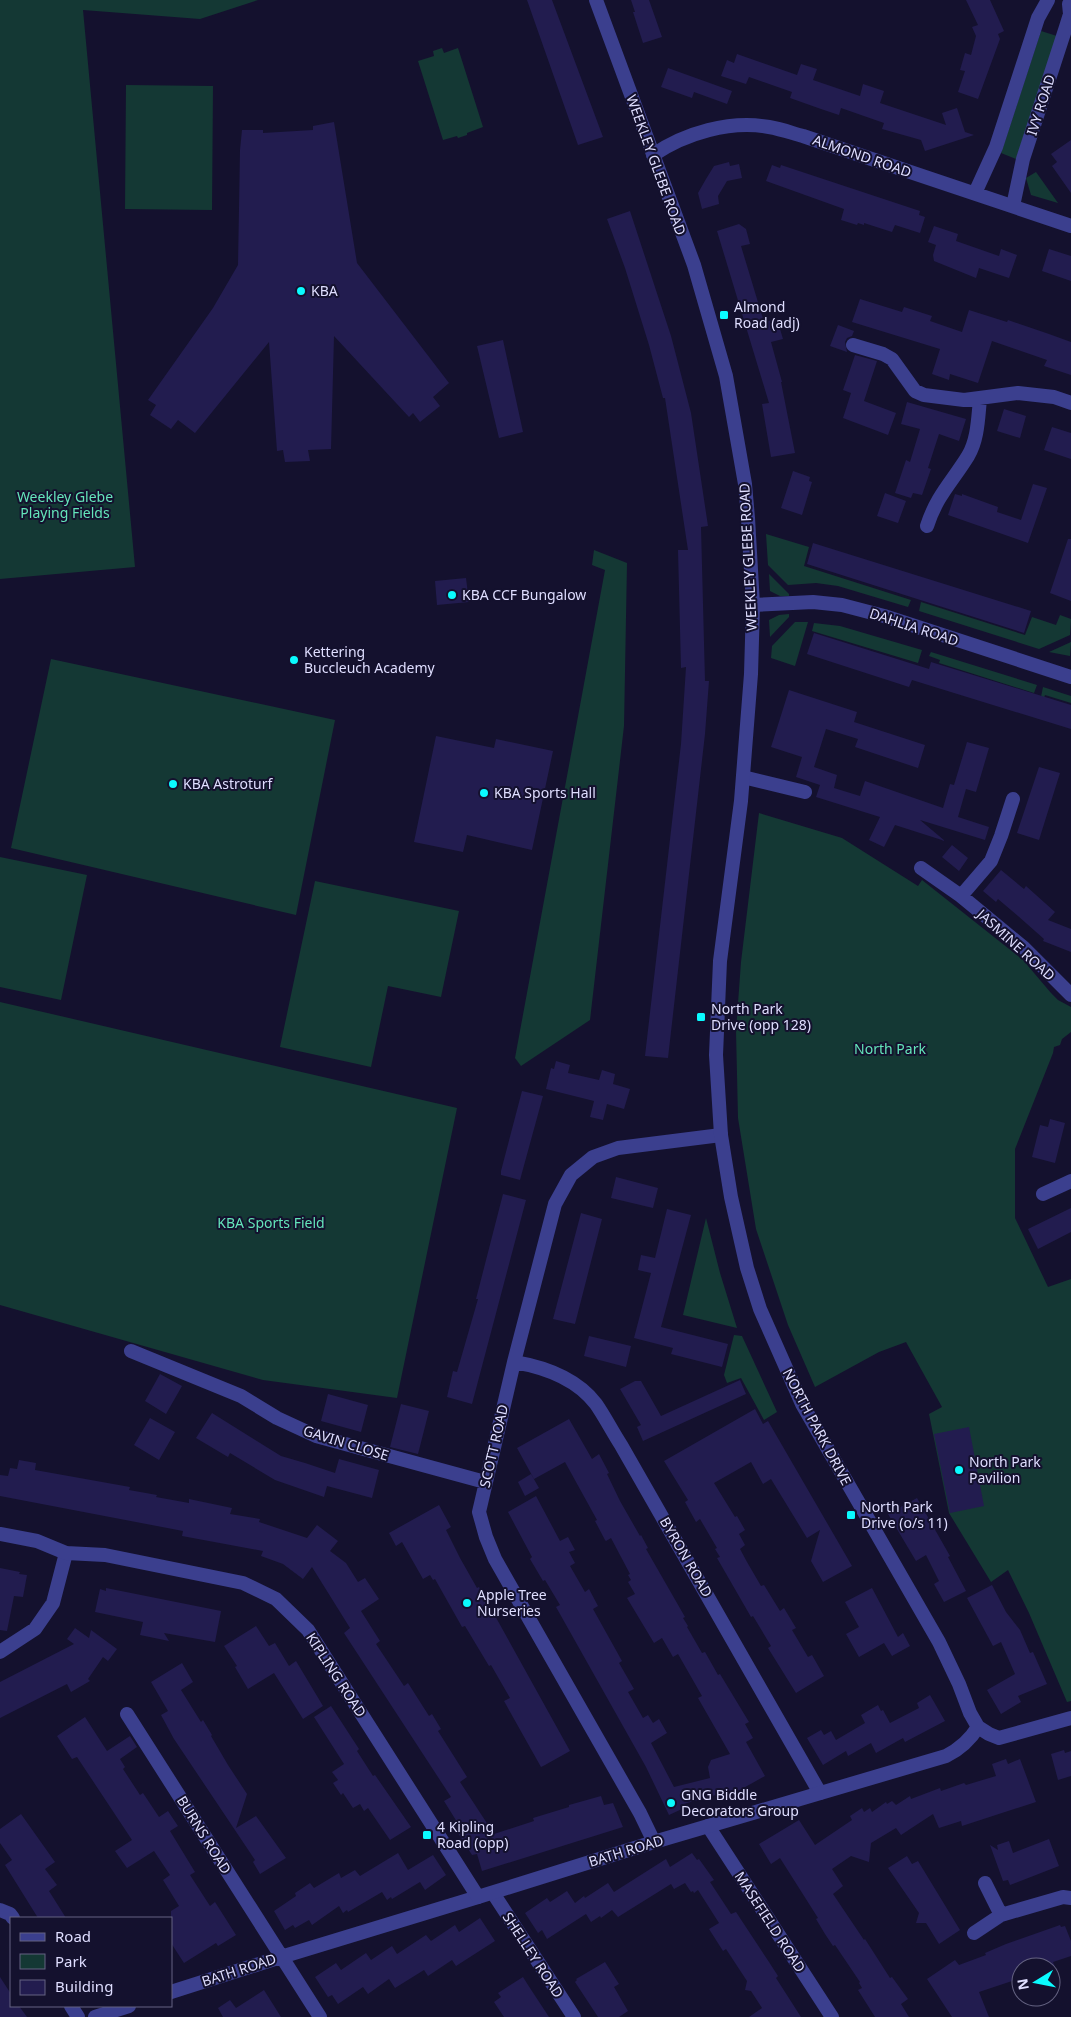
<svg xmlns="http://www.w3.org/2000/svg" width="1071" height="2017" viewBox="0 0 1071 2017" font-family="'Noto Sans',sans-serif">
<style>
.green{fill:#143834}
.building{fill:#221c4f}
.lines{fill:none;stroke-linecap:round;stroke-linejoin:round}
.minor{stroke:#3b3f8e;stroke-width:14}
.tertiary{stroke:#3b3f8e;stroke-width:14}
.poi-dot{fill:#0afbff;stroke:#14112e;stroke-width:2}
.labels{text-anchor:middle;stroke-width:4;stroke-linejoin:round;paint-order:stroke}
.street-label{font-size:14px;fill:#dfdeff;stroke:#14112e}
.poi-label{font-size:14px;fill:#dfdeff;stroke:#14112e;text-anchor:start}
.park-label{font-size:14px;fill:#64e5ba;stroke:#14112e}
</style>
<rect width="100%" height="100%" fill="#14112e"/>
<path class="green" d="M0,0H258L200,19L83,10L135,567L0,579Z
M1041,31L1057,36L1016,159L1001,153Z
M442,48L444,53L458,48L483,127L467,133V135L458,138L457,136L443,140L418,61L434,56L433,51Z
M126,85L213,86L212,210L125,209Z
M1036,172L1058,203L1031,195L1026,178Z
M766,534L809,547L804,566L911,600L908,607L838,586L816,583L788,585L768,565Z
M594,550L627,563L624,726L590,1020L521,1066L515,1058L605,570L592,565Z
M769,574L789,594V596H780L770,591Z
M921,602L1025,635L1032,617L1056,625L1060,615L1071,619L1070,635L1039,649L919,611Z
M789,614V617L770,637L769,620L779,615Z
M795,622H808L795,666L771,658L772,646Z
M814,623L840,626L922,650L918,663L812,631Z
M1071,642L1070,656L1049,652Z
M931,652L1037,685L1034,693L939,663L940,660L929,656Z
M51,659L335,720L296,915L11,848Z
M1043,687L1071,696V703L1045,695L1044,698L1041,697Z
M759,813L842,838L918,886L922,880L1023,960L1051,993L1058,1000L1071,1007V1032L1062,1039L1060,1045L1054,1047L1053,1053L1015,1149V1218L1048,1287L1071,1279V1701L1067,1702L1029,1613L1008,1570L991,1582L949,1513L929,1414L942,1407L906,1342L879,1352L815,1387L788,1325L756,1229L738,1118L736,1031L741,962Z
M0,857L87,875L61,1000L0,987Z
M315,881L459,911L441,997L388,986L371,1067L280,1047Z
M0,1002L457,1108L397,1398L263,1380L0,1305Z
M706,1218L720,1273L737,1328L683,1315Z
M734,1335L742,1336L777,1412L764,1420L741,1378L727,1383L724,1375Z"/>
<path class="building" d="M527,0H552L603,137L578,145Z
M631,0H649L662,37L643,43L633,12H635Z
M966,0H990L1004,31L998,34L1000,39L978,99L958,92L965,71L960,70L965,53L971,55L976,36L972,27L978,25Z
M737,54L797,75L801,64L817,69L813,80L860,96L863,84L884,91L880,103L946,125L942,113L957,108L965,132L974,135L925,151L921,140L882,129L884,123L841,108L839,115L821,109L790,98L792,92L749,77L746,84L721,76L727,60L734,63Z
M668,68L732,91L727,104L694,92L692,98L661,87Z
M334,122L357,263L449,383L433,397L440,406L420,422L413,413L409,417L334,336L331,449L308,450L310,461L285,462L283,450L277,451L269,342L195,433L178,420L171,429L150,415L156,405L148,400L213,308L238,265L240,150L242,130H263V133L313,130V126Z
M1071,140V193L1052,166L1057,162L1051,154Z
M729,162L730,166L739,164L742,178L727,181L718,196L719,204L702,209L698,193L706,179L714,166Z
M772,165L780,168L781,165L920,211L919,215L925,217L920,233L895,225L892,232L864,223V225L858,223L857,225L841,220L844,209L766,181Z
M630,211L671,336L691,413L708,526L701,527L705,681H709L705,734L668,1058L645,1056L681,744L686,667L681,668L678,550H688L665,398H663L649,345L625,268L607,219Z
M739,224L746,229L750,244L741,246L764,322L777,319L783,339L771,342L782,382H781L795,453L771,457L762,404L769,403L717,231Z
M934,226L958,234L956,241L999,256L1001,249L1017,255L1009,278L979,268L976,278L934,261L933,255L936,245L928,242Z
M1049,249L1071,256V281L1042,271Z
M860,299L902,312L904,307L932,316L930,321L962,332L969,310L1007,322L1008,320L1049,334L1071,342V375L1044,366L1047,360L992,341L978,383L950,374L949,380L932,374L940,349L852,322Z
M838,325L854,331L852,336L847,338L845,342L847,352L830,346Z
M503,340L523,432L499,438L477,346Z
M855,355L877,361L864,401L896,413L888,435L843,418L851,393L843,390Z
M907,402L966,419L959,441L939,434L928,468L931,469L922,495L913,493L911,498L895,493L906,460L910,462L920,429L901,424Z
M1004,409L1026,416L1020,438L997,431Z
M1052,427L1071,433V459L1044,450Z
M793,471L810,477L809,481L812,482L802,515L781,508Z
M1033,484L1047,488L1028,543L948,515L955,494L962,496V494L998,507L997,512L1021,520Z
M885,493L906,501L898,523L877,516Z
M1068,539H1071V601L1050,593Z
M813,543L1031,611L1024,633L807,564Z
M466,578L469,602L437,605L435,581Z
M814,633L929,669L931,662L1071,705V729L912,680L909,687L807,654Z
M789,690L857,712L854,722L925,745L918,768L855,747L858,739L826,729L814,767L837,775L834,788L860,796L865,781L943,808L950,784L954,785L967,742L989,748L976,792L966,789L958,817L989,827L985,840L920,820L945,841L895,825L884,847L869,840L880,817L816,797L820,785L796,777L802,757L771,747Z
M436,736L494,748L496,739L553,751L532,850L467,835L463,852L414,842Z
M1039,767L1060,773L1039,840L1017,833Z
M952,845L968,858L959,871L942,857Z
M1001,870L1024,889L1026,886L1055,912L1048,920L1071,929V952L1043,941L1044,939L1018,916L998,899L996,902L983,891Z
M556,1061L570,1065L568,1073L599,1080L602,1070L615,1074L613,1084L630,1089L624,1109L607,1104L603,1120L590,1117L594,1101L546,1089L551,1068L554,1069Z
M522,1091L543,1096L520,1180L501,1175V1171Z
M1050,1119L1065,1123L1055,1163L1032,1157L1040,1125L1048,1127Z
M616,1177L658,1188L653,1208L611,1198Z
M503,1194L526,1200L472,1404L447,1397L453,1371L457,1372L478,1299H476Z
M1071,1208V1232L1038,1249L1028,1229Z
M667,1209L691,1215L661,1327L728,1344L722,1367L671,1354L673,1348L634,1338L651,1273L638,1270L641,1255L655,1258Z
M581,1213L602,1219L575,1324L553,1319Z
M589,1336L631,1346L626,1367L584,1356Z
M160,1374L182,1386L166,1414L145,1401Z
M740,1380L746,1394L643,1441L637,1427L641,1425L620,1389L635,1381H641L661,1416Z
M328,1394L368,1405L361,1432L321,1421Z
M401,1404L429,1411L418,1454L390,1447Z
M755,1409L763,1424L768,1421L852,1566L823,1582L811,1561L820,1530L807,1538L771,1479L763,1484L751,1462L714,1483L735,1517L737,1516L745,1530L739,1534L745,1545L740,1549L747,1562L761,1586L764,1585L780,1611L784,1608L796,1628L792,1630L808,1657L812,1655L824,1676L796,1693L768,1648L771,1646L753,1616L751,1617L717,1558L720,1557L715,1549L717,1548L700,1519L696,1522L685,1502L688,1500L664,1461Z
M212,1413L281,1456L305,1463L335,1473L339,1459L379,1470L372,1498L327,1486L324,1497L275,1480L230,1453L228,1457L196,1438Z
M150,1418L175,1432L159,1460L134,1445Z
M569,1419L592,1459L599,1454L609,1473L607,1474L620,1501L640,1536L641,1535L648,1548L646,1549L685,1617L683,1618L688,1626L687,1627L702,1653L705,1652L718,1675L720,1674L749,1722L745,1724L753,1738L746,1742L765,1776L738,1791L737,1789L680,1805L682,1809L669,1815L646,1767L556,1607L560,1605L545,1580L543,1581L530,1559L532,1557L508,1512L536,1496L560,1541L568,1537L575,1550L569,1552L575,1563L570,1566L585,1592L589,1589L598,1606L593,1609L622,1661L619,1663L634,1689L628,1692L643,1718L648,1715L653,1723L659,1719L667,1733L651,1743L674,1787L710,1778L708,1767L711,1760L730,1754L698,1698L702,1696L678,1654L673,1657L662,1638L654,1643L627,1598L635,1594L628,1582L631,1580L628,1575L630,1574L611,1538L606,1541L605,1540L595,1521L597,1520L565,1462L534,1479L517,1448Z
M969,1427L984,1506L950,1513L934,1434Z
M19,1460L36,1463L35,1470L130,1487L129,1490L157,1495L156,1497L189,1503V1499L232,1508L230,1514L260,1519L259,1522L307,1538L317,1525L338,1541L330,1551L346,1563L358,1582L365,1578L379,1599L361,1611L380,1641L376,1644L404,1686L408,1683L429,1716L432,1714L441,1729L438,1731L467,1777L460,1782L494,1834L534,1821L533,1818L569,1807V1805L601,1796L604,1805L613,1803L623,1827L482,1871L477,1854L472,1855L458,1833L462,1830L444,1801L451,1797L344,1633L350,1628L312,1567L303,1579L283,1564L261,1556L263,1551L182,1536L183,1531L0,1496V1475L8,1476L10,1468L17,1469Z
M531,1474L539,1488L525,1496L518,1482Z
M917,1498L950,1556L948,1557L966,1591L944,1602L934,1584L939,1581L926,1555L916,1561L888,1514Z
M439,1505L451,1527L446,1530L460,1558L477,1588L479,1587L570,1751L545,1765L541,1767L504,1701L510,1698L491,1665L489,1666L465,1626L462,1627L435,1579L433,1580L430,1575L423,1579L402,1542L396,1546L389,1533Z
M0,1568L20,1572L19,1574L27,1575L23,1597L14,1596L7,1631L0,1630Z
M992,1585L1006,1612L1020,1630L1030,1653L1033,1652L1047,1684L1018,1696L1021,1702L1001,1714L987,1690L1015,1674L1001,1642L993,1646L967,1598Z
M106,1588L221,1611L215,1642L164,1633L169,1641L140,1635L143,1622L95,1612L100,1589L106,1591Z
M872,1588L898,1637L903,1633L910,1646L892,1656L884,1643L859,1657L846,1634L859,1627L845,1602Z
M256,1626L269,1646L275,1643L289,1666L296,1661L323,1706L303,1719L274,1673L248,1689L235,1667L237,1666L224,1646Z
M75,1628L89,1638L91,1630L117,1649L108,1661L103,1657L88,1679L90,1681L71,1692L67,1684L0,1718V1682L74,1644L67,1639Z
M182,1663L193,1682L181,1690L201,1722L203,1720L212,1735L211,1736L228,1765L247,1794L236,1828L256,1816L286,1858L260,1874L253,1862L255,1860L174,1739L161,1715L168,1711L151,1682Z
M930,1695L945,1721L905,1742L903,1738L876,1753L871,1743L848,1756L846,1751L823,1765L807,1738L821,1730L824,1735L831,1731L836,1740L865,1723L861,1715L878,1705L881,1711L883,1710L890,1723L919,1708L917,1703Z
M331,1706L359,1749L357,1751L373,1776L375,1775L411,1827L390,1840L368,1808L364,1811L360,1804L353,1808L343,1793L341,1795L333,1783L338,1780L332,1772L344,1764L314,1717Z
M85,1717L107,1751L130,1736L137,1747L120,1759L125,1767L123,1769L140,1795L143,1793L159,1817L168,1811L178,1826L170,1831L195,1872L190,1875L210,1906L215,1902L236,1935L218,1946L216,1943L184,1963L171,1943V1911L179,1906L163,1880L170,1875L154,1851L127,1868L115,1851L132,1840L77,1757L72,1759L57,1736Z
M1064,1750L1065,1753L1071,1751V1776L1058,1780L1051,1754Z
M1006,1759L1008,1764L1020,1759L1036,1802L962,1826L961,1821L939,1828L933,1814L901,1835L896,1828L871,1843L869,1862L851,1856L832,1869L843,1886L833,1894L864,1940L865,1939L890,1978L892,1977L908,1999L901,2004L909,2017H875L858,1990L862,1988L859,1983L860,1982L835,1945L833,1946L825,1934L816,1919L818,1918L780,1858L771,1864L759,1844L799,1820L815,1845L852,1820L850,1816L862,1808L864,1812L870,1808L872,1812L886,1802L887,1804L892,1801L896,1805L910,1796L911,1799L940,1788L941,1791L964,1783L966,1785L996,1776L992,1764Z
M21,1814L55,1862L45,1869L57,1885L49,1891L66,1918H38L5,1865L12,1860L0,1843V1829Z
M1049,1839L1059,1866L1010,1885L1008,1880L1003,1881L990,1845L998,1850L997,1845L1009,1841L1013,1853Z
M398,1853L408,1870L433,1855L446,1875L425,1890L420,1882L392,1899L391,1897L387,1900L382,1892L348,1912L347,1910L343,1913L339,1906L312,1925L309,1920L295,1928L293,1925L285,1930L274,1911L296,1896L295,1893L310,1883L314,1888L339,1873L341,1878L355,1870L360,1876Z
M692,1853L697,1860L699,1859L714,1880L710,1882L731,1914L736,1912L769,1962L778,1976L776,1978L801,2017H749L762,2008L751,1991L745,1990L747,1981L726,1949L723,1951L709,1929L719,1923L698,1890L694,1893L693,1891L691,1892L685,1883L674,1889L671,1884L618,1917L612,1910L601,1918L600,1916L591,1922L586,1914L547,1939L542,1930L538,1933L525,1913L547,1898L550,1902L567,1891L575,1903L584,1896L585,1898L608,1883L614,1892L666,1859L670,1867Z
M907,1856L912,1864L918,1861L960,1930L939,1944L926,1923H916L919,1913L888,1868Z
M480,1918L495,1941L456,1966L452,1960L428,1976L424,1970L395,1988L389,1979L368,1994L363,1987L338,2004L332,1995L328,1997L315,1977L336,1963L341,1970L366,1953L371,1960L392,1946L397,1954L426,1935L431,1941L455,1925L459,1932Z
M1060,1925L1061,1927L1065,1926L1071,1941V1956L1053,1962L1055,1967H1021V1978L979,1992L989,2017H952L927,1979L955,1960L959,1965L986,1955L985,1953L1006,1944Z
M605,1962L619,1984L614,1987L628,2011L619,2017H598L575,1982L577,1980L576,1979Z
M0,1977L11,1994V2006H19L27,2017H0Z
M523,1977L528,1985L549,2017H504L494,2002L501,1997L498,1993Z
M264,1990L281,2017H223L218,2008L230,2000L236,2008Z"/>
<g class="lines">
<path class="minor" d="M653,155C685,133 730,120 769,127C781,129 792,133 803,136L1071,226
M975,193L996,147L1038,18L1048,0
M1013,206L1023,159L1066,27L1070,14L1069,4
M853,345L883,354L892,359L915,391L924,395L964,400L1018,393L1054,397L1071,403
M927,526C937,495 952,482 968,456C978,439 978,418 980,399
M753,605L813,602L842,605L884,616L1071,677
M743,777L805,792
M921,868L961,896L1024,948L1071,995
M961,896L991,861L1001,836L1013,799
M1043,1194L1071,1181
M131,1351L241,1396L277,1418L316,1436L485,1482
M514,1362C544,1367 577,1379 596,1404C605,1417 612,1431 621,1445L820,1793
M0,1652L35,1629L53,1603L66,1553
M127,1714L320,2017
M708,1826L832,2017
M654,1842L640,1813L495,1559L486,1537L479,1512L514,1362L555,1204L571,1175L593,1157L618,1148L721,1135
M985,1883L1001,1915
M493,1893L574,2017
M0,1910L10,1914L13,1918
M974,1933L1001,1915L1063,1897L1071,1898
M171,1992L281,1957L478,1897
M71,2006L78,2017
M95,2017L129,2006"/>
<path class="tertiary" d="M596,0L694,265L726,376L745,484L748,518L753,605L751,674L741,801L720,961L716,1055L721,1135L731,1197L747,1268L760,1309L802,1404L939,1642L959,1684L970,1713L978,1727L989,1734L999,1738L1071,1718
M0,1534L37,1541L66,1553L105,1555L243,1583L276,1599L308,1630L478,1897L654,1842L946,1756C960,1749 970,1740 978,1727"/>
</g>
<g class="poi-dot">
<circle cx="301" cy="291" r="5"/>
<rect x="719" y="310" width="10" height="10" rx="2.5"/>
<circle cx="452" cy="595" r="5"/>
<circle cx="294" cy="660" r="5"/>
<circle cx="173" cy="784" r="5"/>
<circle cx="484" cy="793" r="5"/>
<rect x="696" y="1012" width="10" height="10" rx="2.5"/>
<circle cx="959" cy="1470" r="5"/>
<rect x="846" y="1510" width="10" height="10" rx="2.5"/>
<circle cx="467" cy="1603" r="5"/>
<circle cx="671" cy="1803" r="5"/>
<rect x="422" y="1830" width="10" height="10" rx="2.5"/>
</g>
<g class="labels">
<g class="street-label">
<text transform="translate(1041 105) rotate(-72)" y="5">IVY ROAD</text>
<text transform="translate(862 156) rotate(19)" y="5">ALMOND ROAD</text>
<text transform="translate(656 165) rotate(70)" y="5">WEEKLEY GLEBE ROAD</text>
<text transform="translate(748 557) rotate(-93)" y="5">WEEKLEY GLEBE ROAD</text>
<text transform="translate(914 627) rotate(18)" y="5">DAHLIA ROAD</text>
<text transform="translate(1016 945) rotate(42)" y="5">JASMINE ROAD</text>
<text transform="translate(817 1427) rotate(62)" y="5">NORTH PARK DRIVE</text>
<text transform="translate(346 1443) rotate(17)" y="5">GAVIN CLOSE</text>
<text transform="translate(494 1446) rotate(-77)" y="5">SCOTT ROAD</text>
<text transform="translate(686 1557) rotate(60)" y="5">BYRON ROAD</text>
<text transform="translate(336 1675) rotate(57)" y="5">KIPLING ROAD</text>
<text transform="translate(204 1835) rotate(58)" y="5">BURNS ROAD</text>
<text transform="translate(626 1851) rotate(-17)" y="5">BATH ROAD</text>
<text transform="translate(770 1922) rotate(57)" y="5">MASEFIELD ROAD</text>
<text transform="translate(533 1955) rotate(57)" y="5">SHELLEY ROAD</text>
<text transform="translate(239 1970) rotate(-18)" y="5">BATH ROAD</text>
</g>
<g class="poi-label">
<text x="311" y="296">KBA</text>
<text x="734" y="312">Almond<tspan x="734" dy="16">Road (adj)</tspan></text>
<text x="462" y="600">KBA CCF Bungalow</text>
<text x="304" y="657">Kettering<tspan x="304" dy="16">Buccleuch Academy</tspan></text>
<text x="183" y="789">KBA Astroturf</text>
<text x="494" y="798">KBA Sports Hall</text>
<text x="711" y="1014">North Park<tspan x="711" dy="16">Drive (opp 128)</tspan></text>
<text x="969" y="1467">North Park<tspan x="969" dy="16">Pavilion</tspan></text>
<text x="861" y="1512">North Park<tspan x="861" dy="16">Drive (o/s 11)</tspan></text>
<text x="477" y="1600">Apple Tree<tspan x="477" dy="16">Nurseries</tspan></text>
<text x="681" y="1800">GNG Biddle<tspan x="681" dy="16">Decorators Group</tspan></text>
<text x="437" y="1832">4 Kipling<tspan x="437" dy="16">Road (opp)</tspan></text>
</g>
<g class="park-label">
<text x="65" y="502">Weekley Glebe<tspan x="65" dy="16">Playing Fields</tspan></text>
<text x="890" y="1054">North Park</text>
<text x="271" y="1228">KBA Sports Field</text>
</g>
</g>
<rect x="10" y="1917" width="162" height="90" fill="#14112e" stroke="#656382"/>
<rect x="20" y="1933" width="25" height="8" fill="#3b3f8e" stroke="#656382"/>
<text x="55" y="1942" font-size="15" fill="#dfdeff">Road</text>
<rect x="20" y="1954" width="25" height="15" fill="#143834" stroke="#656382"/>
<text x="55" y="1967" font-size="15" fill="#dfdeff">Park</text>
<rect x="20" y="1980" width="25" height="15" fill="#221c4f" stroke="#656382"/>
<text x="55" y="1992" font-size="15" fill="#dfdeff">Building</text>
<g transform="translate(1036 1982) rotate(260)"><circle r="24" fill="#14112e" stroke="#656382"/>
<path d="M0-4L9 19L0 12L-9 19Z" fill="#0afbff"/>
<text y="-8" font-size="14" font-weight="bold" text-anchor="middle" fill="#dfdeff">N</text>
</g>
</svg>
